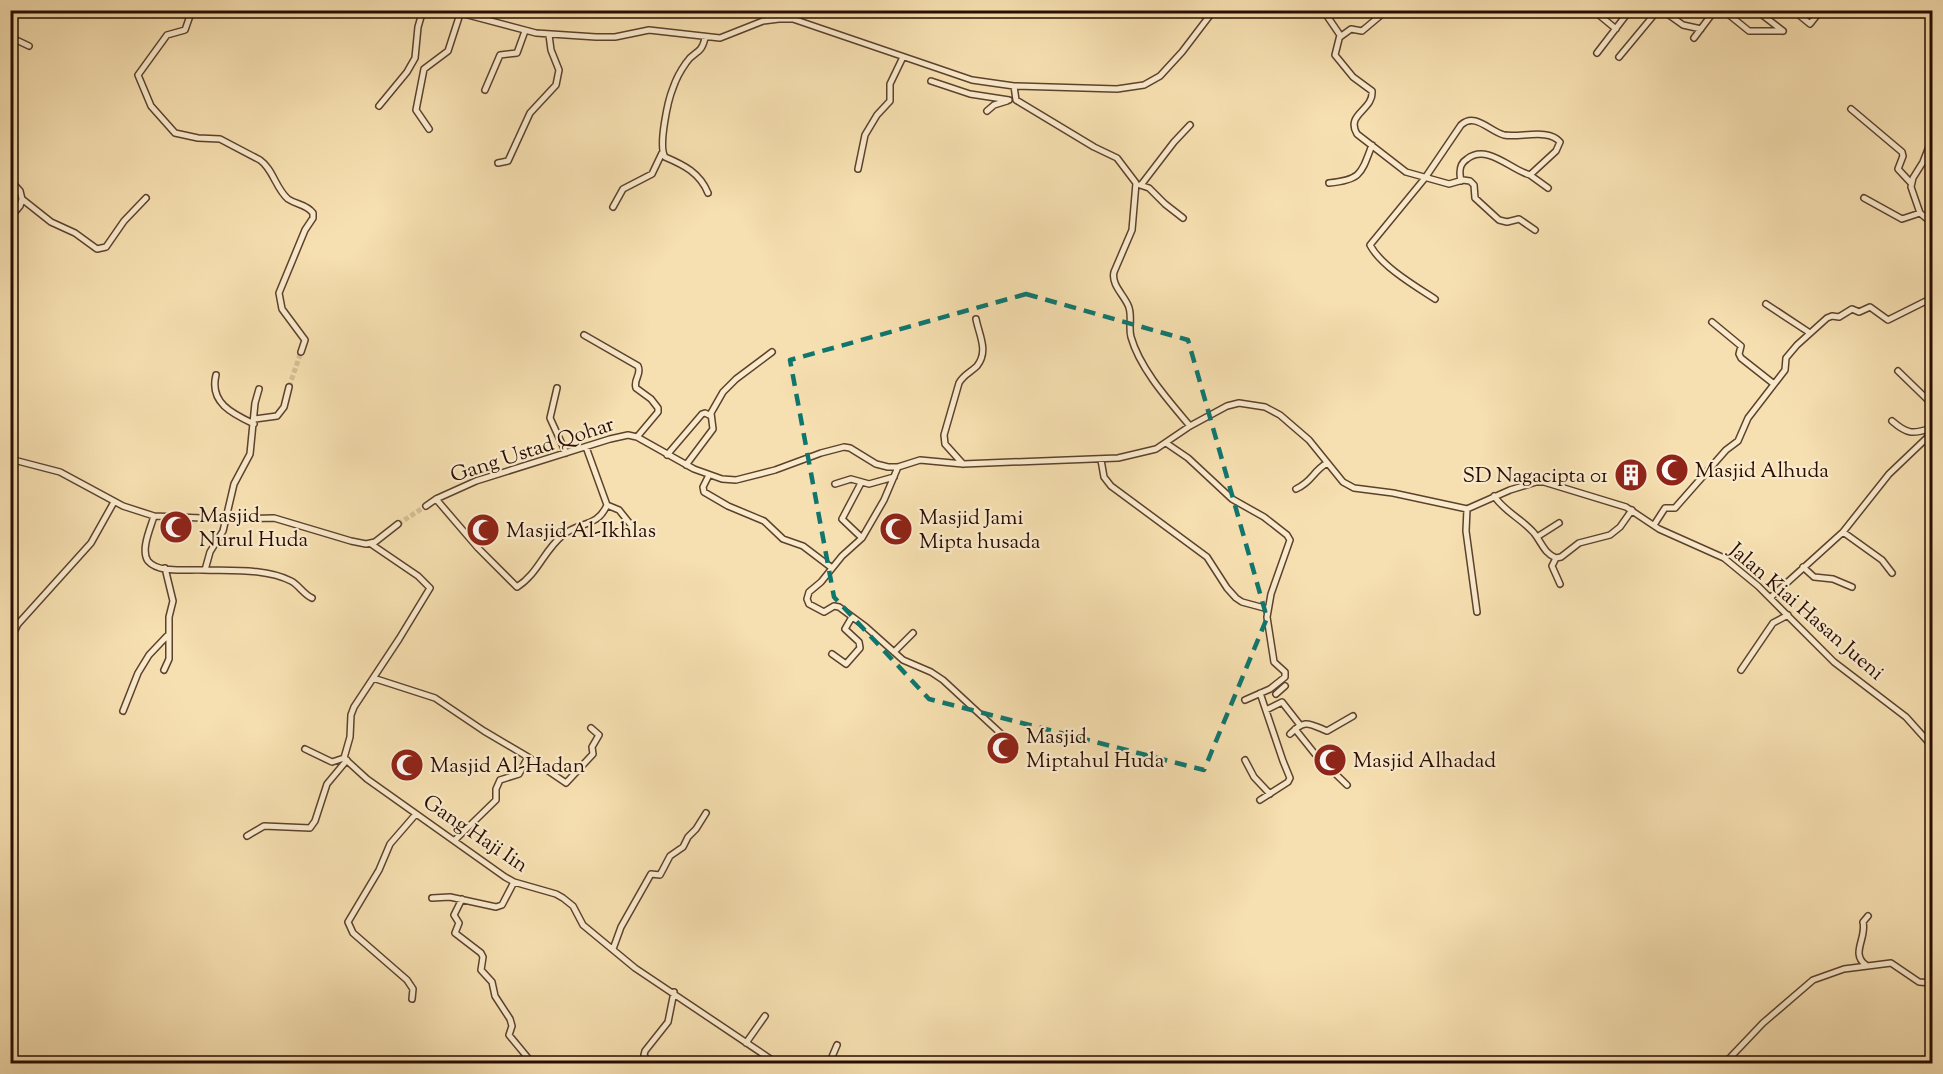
<svg xmlns="http://www.w3.org/2000/svg" width="1943" height="1074" viewBox="0 0 1943 1074" font-family="'Sorts Mill Goudy',serif">
<style>
.lines{fill:none;stroke-linecap:round;stroke-linejoin:round}
.minor-tunnel{stroke:#d7bf96;stroke-width:5;stroke-dasharray:5 2.5;stroke-linecap:butt}
.minor-casing{stroke:#5c412d;stroke-width:8}
.minor{stroke:#f9eacc;stroke-width:5}
.marked{fill:none;stroke:#0f766e;stroke-width:4.5;stroke-dasharray:12 8;stroke-linejoin:round}
.labels{text-anchor:middle;stroke-width:4.5;stroke-linejoin:round;paint-order:stroke}
.street-label{font-size:21px;fill:#290c01;stroke:#f9eacc}
.poi-label{font-size:21px;fill:#290c01;stroke:#f9eacc;text-anchor:start}
</style>
<rect width="100%" height="100%" fill="#f6dfb0"/>
<filter id="stains"><feTurbulence type="fractalNoise" baseFrequency=".00333" numOctaves="4"/><feColorMatrix values="0 0 0 0 .2 0 0 0 0 .09 0 0 0 0 .02 0 0 0 .5 -.17"/></filter>
<radialGradient id="worn" r=".72"><stop offset=".6" stop-color="#630" stop-opacity="0"/><stop offset="1" stop-color="#630" stop-opacity=".3"/></radialGradient>
<g class="lines">
<path class="minor-tunnel" d="M289,387L301,352
M398,524L426,506"/>
<g class="minor-casing">
<path id="minor" d="M192,10L185,30L167,35L138,75L151,106L175,133L198,138L220,139L260,160C273,169 276,189 288,199C297,205 306,204 313,213V218L305,230L279,293L282,309L305,340L301,352
M449,10L536,33L596,37H615L649,30L720,38L763,21L779,19H793L972,80L1014,86L1117,89L1144,85L1160,76L1182,52L1214,10
M1323,10L1340,35L1335,55L1353,77L1372,91C1374,110 1345,114 1357,134L1406,172L1449,184L1463,180L1470,181L1474,185L1475,198L1499,220L1507,222L1519,219L1535,230
M1511,10L1514,13
M1593,10L1616,29
M1662,10L1683,25L1701,29
M1723,10L1749,31H1783
M1756,10L1783,31
M1793,10L1810,24L1821,10
M10,37L29,46
M1340,37L1351,29L1362,31L1387,10
M705,38C701,56 694,50 686,63C681,70 676,79 673,88C668,100 658,146 665,157C684,165 700,173 708,193
M1694,38L1715,10
M1597,53L1630,10
M1619,57L1658,10
M931,81L970,94L1009,100
M1014,86L1016,100L1094,147L1117,158L1136,183L1132,230L1114,272C1111,284 1123,294 1128,305C1133,315 1128,327 1131,337C1140,369 1169,401 1190,426
M485,90L500,55L517,53L525,31
M379,106L407,72L415,58L418,27L423,10
M1851,109L1902,152L1903,156L1898,169L1911,183
M987,111L994,105L1007,101
M429,129L416,110L424,69L448,51L460,14
M1932,139L1923,162L1913,178L1911,187L1920,213L1932,223
M498,163L508,161L530,113L556,85L559,70L551,50L549,35
M858,169L865,135L877,115L890,101V84L903,57
M1530,175L1548,188
M10,180L20,191L22,199L51,222L75,233L97,249L106,247L124,221L146,198
M1329,183C1361,180 1361,174 1372,145
M1140,185L1149,188L1165,204L1183,218
M1141,185L1174,142L1190,125
M1864,198L1902,219L1920,213
M613,207L623,189L652,174L662,153
M10,218L20,206L22,199
M1932,274V282
M1435,299C1415,286 1381,266 1370,245L1425,178L1461,125C1475,112 1489,131 1504,135C1520,138 1549,128 1560,142L1556,151L1530,175C1511,170 1487,143 1467,159C1459,164 1459,172 1461,181
M1766,304L1810,333
M1712,322L1741,346L1739,354L1741,358L1774,384
M584,335L638,366C642,375 633,379 636,388L651,399L658,408V412L637,437
M1898,371L1932,404
M216,375C209,403 233,414 254,424
M557,388L550,418L566,453
M255,419L277,416L284,407L289,387
M1892,421C1908,435 1913,434 1932,428
M1166,443L1188,458L1232,499L1264,517L1287,535L1290,540L1271,594L1267,617L1274,662L1285,672V677L1270,689L1245,700
M586,447L607,505L619,510L639,535
M667,455L702,414L705,413L711,416
M10,459L60,472L123,506L154,516L225,519L274,518L351,541L366,544L375,542L398,524
M1101,460L1104,477L1111,486L1207,557L1227,588L1236,598L1242,602L1268,609
M963,464L945,444L944,435L959,383C963,375 971,372 977,366C989,351 979,335 976,319
M686,465L713,429L711,413L723,392L736,379L772,352
M898,467L884,500L862,538L842,556L821,582L809,592L807,599L809,604L824,612L834,606L839,607L866,627L903,660L931,672L943,680L1011,743
M709,475L703,487L704,492L728,506L764,521L783,539L803,546L832,568
M861,483L842,519L862,538
M835,484L851,479L869,484L894,477
M1296,489C1313,481 1312,472 1327,463
M1494,496C1506,513 1521,518 1534,533C1542,543 1544,553 1556,558L1561,557L1579,543L1610,535L1620,527L1632,510
M436,499L478,548L517,587C538,574 544,550 563,535C580,521 597,528 607,505
M426,506L436,499L476,481L610,439L628,435L637,437L694,469L722,479L736,480L775,470L821,453L844,447L850,448L876,464L888,467H898L920,460L963,464L1118,458L1156,449L1190,426L1227,406L1239,403L1265,407L1280,415L1309,440L1343,482L1354,488L1393,493L1467,509L1510,490L1536,482H1544L1626,507L1659,529L1724,558L1758,586L1834,662L1906,717L1932,746
M1467,509L1466,531L1477,612
M154,516C151,527 140,550 148,561C159,574 188,569 203,570C230,571 265,568 291,581C299,585 303,594 312,598
M1654,525L1665,508H1675L1726,450L1738,441L1748,418L1785,370L1786,358L1797,345L1827,318L1832,316L1839,317L1852,309L1859,312L1870,307L1888,320L1932,298
M1843,532L1882,560L1892,573
M1537,537L1559,523
M371,544L418,576L430,588L399,639L354,707L351,715L350,737L344,758L367,779L505,877L514,882L556,894L563,898L573,906L583,925L635,968L778,1064
M1556,558L1552,566L1560,584
M1803,567L1814,577L1833,579L1852,587
M205,570L210,552L223,531L234,484L250,454L255,403L259,389
M1770,598L1843,532L1889,474L1932,433
M10,640L18,624L91,543L114,502
M10,647L14,660L10,665
M894,652L913,633
M832,654L846,664L860,648L859,642L845,629L852,617
M164,670L169,659V617L173,601L165,568
M1741,670L1773,623L1788,615
M373,678L435,698L484,731L528,757L519,774L500,780L496,789V800L455,840
M1260,693L1283,761L1290,778L1288,782L1260,800
M1276,694L1285,686
M10,702V708
M1266,710L1282,702L1300,725
M123,711L138,673L149,655L167,636
M1295,729L1315,754L1347,785
M1290,734C1305,719 1308,723 1327,731L1353,716
M305,749L332,762L344,758
M528,757L566,783L593,754L592,747L599,735L591,728
M1245,760L1254,777L1270,794
M247,836L264,826L310,828L315,821L327,784L347,760
M432,898L450,897L496,907L502,905L514,882
M462,899L454,915L459,923L455,933L481,953L483,957L481,970L492,982L495,996L510,1019L512,1026L509,1035L533,1064
M613,949L621,927L651,874L660,875L670,856L683,847L688,837L696,829L706,813
M1866,965C1850,954 1867,938 1863,922L1868,916
M412,999L413,989L407,980L353,933L348,922L379,870L390,844L416,814
M746,1043L765,1016
M649,1064L644,1055L645,1051L668,1022L674,992
M829,1064L837,1045
M1724,1064L1763,1023L1813,980L1844,969L1891,963L1919,982L1932,983"/>
</g>
<use href="#minor" class="minor"/>
</g>
<path class="marked" d="M1026,294L1188,340L1267,618L1204,770L929,699L834,597L790,360Z"/>
<defs>
<g id="mosque-disc" transform="scale(1.725)"><circle r="9.5" fill="#8f2418" stroke="#f9eacc"/><path d="M3.5-4.9A6 6 0 1 0 3.5 4.9A5 5 0 1 1 3.5-4.9Z" fill="#fff"/></g>
<g id="building-disc" transform="scale(1.725)"><circle r="9.5" fill="#8f2418" stroke="#f9eacc"/><path d="M-4-6H4V6H1V3H-1V6H-4ZM-2.5-4.3h1.7v1.8h-1.7ZM.8-4.3h1.7v1.8H.8ZM-2.5-1h1.7V.8h-1.7ZM.8-1h1.7V.8H.8Z" fill="#fff"/></g>
</defs>
<g fill-rule="evenodd">
<use href="#mosque-disc" x="1672" y="470"/>
<use href="#building-disc" x="1631" y="475"/>
<use href="#mosque-disc" x="176" y="527"/>
<use href="#mosque-disc" x="896" y="529"/>
<use href="#mosque-disc" x="483" y="530"/>
<use href="#mosque-disc" x="1003" y="748"/>
<use href="#mosque-disc" x="1330" y="760"/>
<use href="#mosque-disc" x="407" y="765"/>
</g>
<g class="labels">
<g class="street-label">
<text transform="translate(532 449) rotate(-18)" y="7">Gang Ustad Qohar</text>
<text transform="translate(1807 611) rotate(41)" y="7">Jalan Kiai Hasan Jueni</text>
<text transform="translate(476 833) rotate(34)" y="7">Gang Haji Iin</text>
</g>
<g class="poi-label">
<text x="1695" y="477">Masjid Alhuda</text>
<text x="1608" y="482" text-anchor="end">SD Nagacipta 01</text>
<text x="199" y="522">Masjid<tspan x="199" dy="24">Nurul Huda</tspan></text>
<text x="919" y="524">Masjid Jami<tspan x="919" dy="24">Mipta husada</tspan></text>
<text x="506" y="537">Masjid Al-Ikhlas</text>
<text x="1026" y="743">Masjid<tspan x="1026" dy="24">Miptahul Huda</tspan></text>
<text x="1353" y="767">Masjid Alhadad</text>
<text x="430" y="772">Masjid Al-Hadan</text>
</g>
</g>
<rect width="1943" height="1074" fill="none" stroke="#f6dfb0" stroke-width="36"/>
<rect x="12" y="12" width="1919" height="1050" fill="none" stroke="#290c01" stroke-width="3"/>
<rect x="18" y="18" width="1907" height="1038" fill="none" stroke="#290c01" stroke-width="1.5"/>
<rect width="100%" height="100%" filter="url(#stains)"/>
<rect width="100%" height="100%" fill="url(#worn)"/>
</svg>
